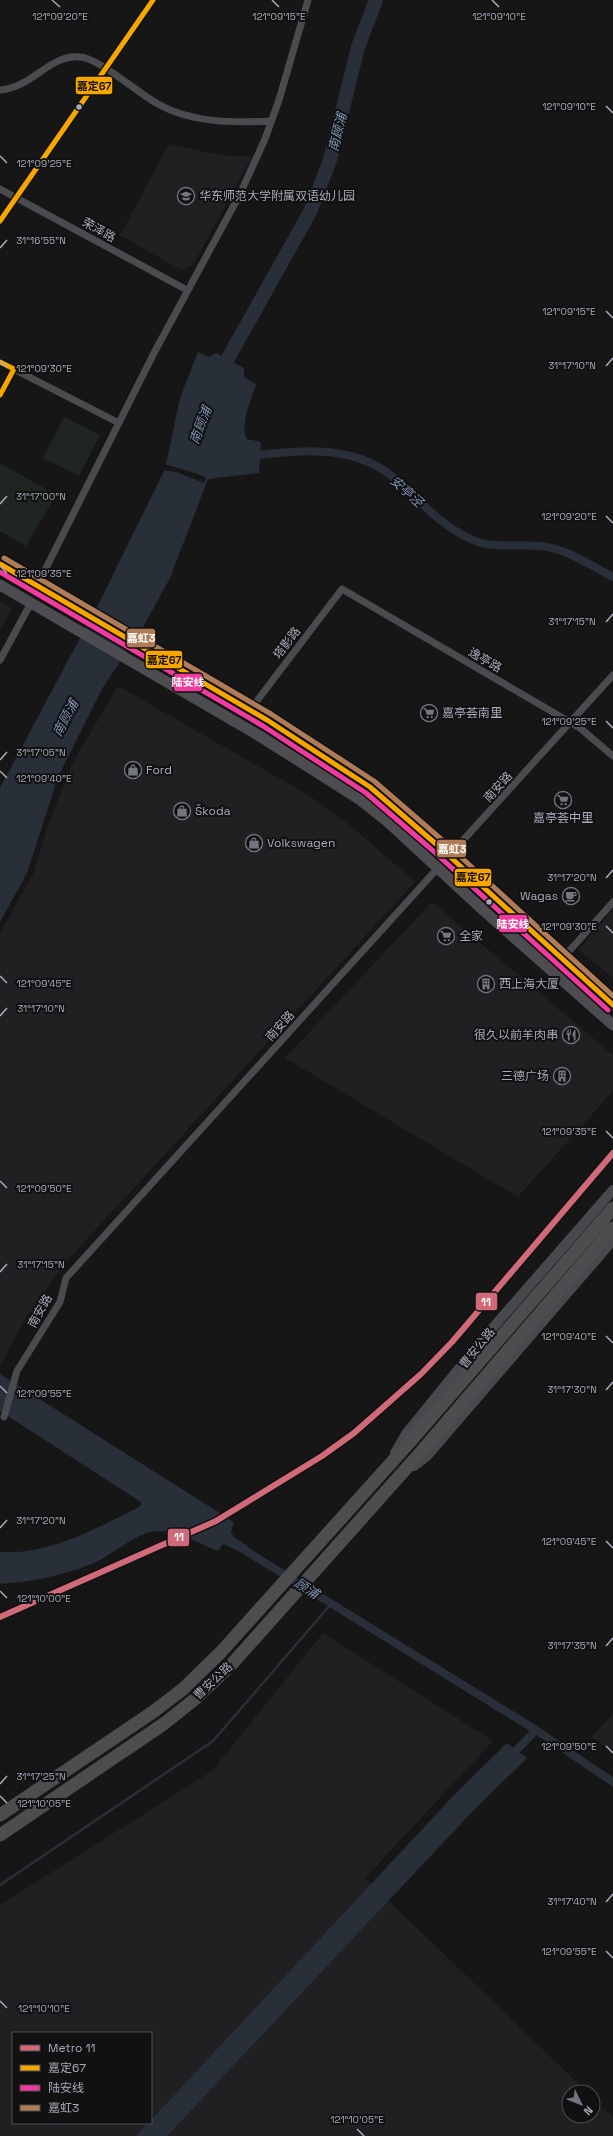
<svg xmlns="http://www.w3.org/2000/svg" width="613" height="2136" viewBox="0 0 613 2136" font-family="'Space Grotesk','Noto Sans SC',sans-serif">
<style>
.built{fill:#202022;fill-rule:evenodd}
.green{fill:#1f2520}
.water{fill:#292f38}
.pier{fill:#161616}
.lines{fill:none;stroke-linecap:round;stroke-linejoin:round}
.stream{stroke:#292f38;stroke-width:2.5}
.canal{stroke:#292f38;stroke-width:8}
.river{stroke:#292f38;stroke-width:14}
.street{stroke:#4a4b4f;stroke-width:7}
.secondary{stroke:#49494d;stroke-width:10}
.primary{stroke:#4d4d51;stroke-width:11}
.highway{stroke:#4d4d50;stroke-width:13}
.bus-1-casing{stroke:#111112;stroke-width:8}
.bus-2-casing{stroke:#111112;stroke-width:8}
.bus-3-casing{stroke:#111112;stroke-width:8}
.bus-1{stroke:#f7a600;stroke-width:5}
.bus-2{stroke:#f13a9d;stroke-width:5}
.bus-3{stroke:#b07c57;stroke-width:5}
.metro-1-casing{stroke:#111112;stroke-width:9}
.metro-1{stroke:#d06a78;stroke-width:6}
.ticks{fill:none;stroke:#a7aab8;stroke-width:1.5}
.bus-dot{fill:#a7aab8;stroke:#111112;stroke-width:1.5}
.labels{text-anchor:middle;stroke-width:4;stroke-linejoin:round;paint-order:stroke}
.poi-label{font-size:12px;fill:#a7aab8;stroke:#111112;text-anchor:start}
.street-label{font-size:12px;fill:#a7aab8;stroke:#111112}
.water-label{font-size:13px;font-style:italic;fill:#7e93b3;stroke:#111112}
.ticks-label{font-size:10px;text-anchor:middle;fill:#a7aab8;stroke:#111112;stroke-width:4;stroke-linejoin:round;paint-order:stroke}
.line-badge{stroke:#111112;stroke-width:1.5}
.badge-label{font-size:11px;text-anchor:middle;font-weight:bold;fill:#fff}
.pale-badge-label{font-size:11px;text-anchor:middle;font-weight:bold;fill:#111}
</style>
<rect width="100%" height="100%" fill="#161616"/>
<path class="built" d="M169,144L219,155L252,157L193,265L181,270L120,235Z
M0,601L12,608L0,630Z
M118,686L310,796L353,828L415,882L65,1263L24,1321L0,1366V934L34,872L47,828L72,764Z
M432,902L613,1055V1091L518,1197L285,1058Z
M613,909V978L579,950Z
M323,1633L493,1741L365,1878L587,2092H569V2116H593V2098L613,2117V2136H0V1905L212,1771ZM13,2033H151V2123H13Z
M613,1714V1751L591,1737Z"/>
<path class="green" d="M64,417L100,435L79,476L43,458Z
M0,463L56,495L26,546L0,531Z"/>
<path class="water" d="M198,352L209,357L216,353L244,368V377L256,384C252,400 239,423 247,439L261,442L259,473L208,479L170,578L143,627L102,689L58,777L27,873L0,922V788L103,595L165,469L180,398Z
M0,1374L234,1522L231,1532L234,1537L249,1547L245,1554L223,1544L218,1551C200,1544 178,1530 157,1531C136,1532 111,1557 89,1565C61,1576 30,1582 0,1584V1552C50,1555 94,1529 137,1508L141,1505V1502L0,1411Z
M507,1743L527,1758L473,1811L167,2136H136L148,2123H151V2120L455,1794Z"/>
<path class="pier" d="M164,464L198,474L206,478L204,483L176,472L162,470Z"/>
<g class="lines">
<path class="stream" d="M0,1885L213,1741L331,1604"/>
<path class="canal" d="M250,456C302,450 357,443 399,482C424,505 447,532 481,543C500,548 522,544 541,546C567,549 590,565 613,577
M238,1546L536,1730L613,1782
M510,1757L536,1730"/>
<path class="river" d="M218,376L310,212L330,160L358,47L376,0"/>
<path class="street" d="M0,90C34,87 49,54 80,57C99,58 139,94 158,104C191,123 234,123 271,121
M0,189L187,290
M0,221L153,0
M0,362L119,423
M0,395L14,369
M37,586L154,353L240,194L265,139L279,100L308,0
M0,660L31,603
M250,710L342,589L580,728L613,756
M562,959L613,902
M4,1417L17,1371L60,1302L66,1278L613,675"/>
<path class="secondary" d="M395,1453L406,1434L483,1339L613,1190
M414,1466L427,1456L613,1240"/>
<path class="primary" d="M0,564L267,720L370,787L436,844L613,1005
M0,585L258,735L359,799L388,822L483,910L613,1025"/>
<path class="highway" d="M0,1815L153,1712L183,1689L221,1652L409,1443L613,1208
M0,1835L165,1723L195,1699L231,1665L420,1453L613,1228"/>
<g class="bus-1-casing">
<path id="bus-1" d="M0,221L153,0
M0,362L14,369L0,395
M0,564L267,720L370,787L436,844L613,1005"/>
</g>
<g class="bus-2-casing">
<path id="bus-2" d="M0,572L263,726L366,793L431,849L608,1010"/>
</g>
<g class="bus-3-casing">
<path id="bus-3" d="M4,558L271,714L374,781L441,839L613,996"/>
</g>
<use href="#bus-1" class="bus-1"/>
<use href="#bus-2" class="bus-2"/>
<use href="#bus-3" class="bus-3"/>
<g class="metro-1-casing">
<path id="metro-1" d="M0,1617L216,1521L322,1456L354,1433L421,1374L452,1342L613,1153"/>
</g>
<use href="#metro-1" class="metro-1"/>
</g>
<path class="ticks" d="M52,0L60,7M272,0L279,7M492,0L499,7M606,106L613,113M0,156L7,163M0,248L7,240M606,311L613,318M0,361L7,368M606,366L613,358M0,504L7,496M606,516L613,523M0,566L7,573M606,622L613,614M606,721L613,728M0,760L7,752M0,771L7,778M606,878L613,870M606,926L613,933M0,976L7,983M0,1016L7,1008M606,1131L613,1138M0,1181L7,1188M0,1272L7,1264M606,1336L613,1343M0,1386L7,1393M606,1390L613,1382M0,1528L7,1520M606,1541L613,1548M0,1591L7,1598M606,1646L613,1638M606,1746L613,1753M0,1784L7,1776M0,1796L7,1803M606,1902L613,1894M606,1951L613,1958M0,2001L7,2008M357,2129L364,2136"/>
<defs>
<g id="school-ring" transform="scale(0.9)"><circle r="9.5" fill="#111112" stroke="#74767f" stroke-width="1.5"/><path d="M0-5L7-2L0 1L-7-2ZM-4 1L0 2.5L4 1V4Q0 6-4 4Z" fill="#74767f"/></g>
<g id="supermarket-ring" transform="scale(0.9)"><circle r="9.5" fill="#111112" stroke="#74767f" stroke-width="1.5"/><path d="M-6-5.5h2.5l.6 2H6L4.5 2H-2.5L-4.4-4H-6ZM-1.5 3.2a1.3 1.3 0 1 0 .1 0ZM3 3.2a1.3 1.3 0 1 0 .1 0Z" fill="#74767f"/></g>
<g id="shop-ring" transform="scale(0.9)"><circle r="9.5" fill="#111112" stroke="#74767f" stroke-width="1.5"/><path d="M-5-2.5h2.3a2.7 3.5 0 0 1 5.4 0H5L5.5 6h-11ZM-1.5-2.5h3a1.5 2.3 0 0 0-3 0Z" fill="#74767f"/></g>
<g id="cafe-ring" transform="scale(0.9)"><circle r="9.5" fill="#111112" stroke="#74767f" stroke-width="1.5"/><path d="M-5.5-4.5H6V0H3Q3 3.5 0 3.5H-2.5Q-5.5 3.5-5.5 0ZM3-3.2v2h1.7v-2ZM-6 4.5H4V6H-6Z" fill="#74767f"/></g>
<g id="building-ring" transform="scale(0.9)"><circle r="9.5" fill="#111112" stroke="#74767f" stroke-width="1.5"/><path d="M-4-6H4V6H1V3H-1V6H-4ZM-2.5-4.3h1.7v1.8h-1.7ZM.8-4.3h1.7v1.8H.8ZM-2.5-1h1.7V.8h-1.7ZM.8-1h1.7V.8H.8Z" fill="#74767f"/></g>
<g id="restaurant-ring" transform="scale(0.9)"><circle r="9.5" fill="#111112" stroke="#74767f" stroke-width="1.5"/><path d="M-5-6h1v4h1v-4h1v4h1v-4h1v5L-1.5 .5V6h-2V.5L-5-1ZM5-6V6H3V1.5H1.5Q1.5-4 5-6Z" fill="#74767f"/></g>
</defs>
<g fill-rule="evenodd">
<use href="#school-ring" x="186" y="196"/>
<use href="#supermarket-ring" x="429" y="713"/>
<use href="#shop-ring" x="133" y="770"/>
<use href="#supermarket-ring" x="563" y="800"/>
<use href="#shop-ring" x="182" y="811"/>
<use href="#shop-ring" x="254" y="843"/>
<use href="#cafe-ring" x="571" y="896"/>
<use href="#supermarket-ring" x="446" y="936"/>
<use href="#building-ring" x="486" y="984"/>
<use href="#restaurant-ring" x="571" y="1035"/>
<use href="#building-ring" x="562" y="1076"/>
</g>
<g class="bus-dot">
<circle cx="79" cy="107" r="3.5"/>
<circle cx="489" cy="902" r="3.5"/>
</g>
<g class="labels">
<g class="poi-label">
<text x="199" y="200">华东师范大学附属双语幼儿园</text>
<text x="442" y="717">嘉亭荟南里</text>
<text x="146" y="774">Ford</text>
<text x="195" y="815">Škoda</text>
<text x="563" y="822" text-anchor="middle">嘉亭荟中里</text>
<text x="267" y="847">Volkswagen</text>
<text x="558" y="900" text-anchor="end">Wagas</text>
<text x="459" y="940">全家</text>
<text x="499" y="988">西上海大厦</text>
<text x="558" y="1039" text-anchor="end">很久以前羊肉串</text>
<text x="549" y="1080" text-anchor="end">三德广场</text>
</g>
<g class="street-label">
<text transform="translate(99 230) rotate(29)" y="4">荣泽路</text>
<text transform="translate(287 643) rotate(-53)" y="4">塔影路</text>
<text transform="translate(485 660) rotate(30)" y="4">逸亭路</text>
<text transform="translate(498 787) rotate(-48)" y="4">南安路</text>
<text transform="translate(280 1026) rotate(-48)" y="4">南安路</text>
<text transform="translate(40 1311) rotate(-61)" y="4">南安路</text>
<text transform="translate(477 1348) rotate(-51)" y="4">曹安公路</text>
<text transform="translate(213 1681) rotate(-43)" y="4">曹安公路</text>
</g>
<g class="water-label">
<text transform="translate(337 132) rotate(-76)" y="5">南顾浦</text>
<text transform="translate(200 425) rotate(-69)" y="5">南顾浦</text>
<text transform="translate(407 491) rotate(42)" y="5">安亭泾</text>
<text transform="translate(65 718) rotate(-62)" y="5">南顾浦</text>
<text transform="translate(307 1588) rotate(32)" y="5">顾浦</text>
</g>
</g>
<g class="ticks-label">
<text x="279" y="20">121°09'15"E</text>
<text x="60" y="20">121°09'20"E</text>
<text x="499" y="20">121°09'10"E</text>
<text x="569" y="110">121°09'10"E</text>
<text x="44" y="167">121°09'25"E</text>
<text x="41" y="244">31°16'55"N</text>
<text x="569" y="315">121°09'15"E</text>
<text x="572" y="369">31°17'10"N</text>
<text x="44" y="372">121°09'30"E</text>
<text x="41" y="500">31°17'00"N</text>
<text x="569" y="520">121°09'20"E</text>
<text x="44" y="577">121°09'35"E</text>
<text x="572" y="625">31°17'15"N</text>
<text x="569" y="725">121°09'25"E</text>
<text x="41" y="756">31°17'05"N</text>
<text x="44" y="782">121°09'40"E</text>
<text x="572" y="881">31°17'20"N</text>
<text x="569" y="930">121°09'30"E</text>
<text x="44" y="987">121°09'45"E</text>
<text x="41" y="1012">31°17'10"N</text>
<text x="569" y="1135">121°09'35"E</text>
<text x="44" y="1192">121°09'50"E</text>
<text x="41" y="1268">31°17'15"N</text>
<text x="569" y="1340">121°09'40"E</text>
<text x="572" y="1393">31°17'30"N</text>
<text x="44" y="1397">121°09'55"E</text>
<text x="41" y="1524">31°17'20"N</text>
<text x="569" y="1545">121°09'45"E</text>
<text x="44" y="1602">121°10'00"E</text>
<text x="572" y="1649">31°17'35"N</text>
<text x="569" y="1750">121°09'50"E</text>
<text x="41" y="1780">31°17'25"N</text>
<text x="44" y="1807">121°10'05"E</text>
<text x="572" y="1905">31°17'40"N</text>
<text x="569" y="1955">121°09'55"E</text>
<text x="44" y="2012">121°10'10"E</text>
<text x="357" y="2123">121°10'05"E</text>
</g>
<g class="line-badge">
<rect x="75" y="76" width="38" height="19" rx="4" fill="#f7a600"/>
<rect x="126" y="628" width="30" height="20" rx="4" fill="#b07c57"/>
<rect x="145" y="650" width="38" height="19" rx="4" fill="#f7a600"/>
<rect x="173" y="673" width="30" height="19" rx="4" fill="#f13a9d"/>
<rect x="436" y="839" width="31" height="19" rx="4" fill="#b07c57"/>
<rect x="454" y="868" width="38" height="19" rx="4" fill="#f7a600"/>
<rect x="498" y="914" width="30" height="19" rx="4" fill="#f13a9d"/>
<rect x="475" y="1292" width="23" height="19" rx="4" fill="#d06a78"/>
<rect x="167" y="1528" width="23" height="19" rx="4" fill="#d06a78"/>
</g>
<g class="badge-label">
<text x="141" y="642">嘉虹3</text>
<text x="188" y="686">陆安线</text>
<text x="452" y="853">嘉虹3</text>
<text x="513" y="928">陆安线</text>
<text x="486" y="1306">11</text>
<text x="179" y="1541">11</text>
</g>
<g class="pale-badge-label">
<text x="94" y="90">嘉定67</text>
<text x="164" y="664">嘉定67</text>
<text x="473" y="881">嘉定67</text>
</g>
<rect x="12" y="2032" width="140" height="92" fill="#111112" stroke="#4d4e54"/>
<rect x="20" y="2045" width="20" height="6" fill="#d06a78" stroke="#4d4e54"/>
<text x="48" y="2052" font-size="12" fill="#a7aab8">Metro 11</text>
<rect x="20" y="2065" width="20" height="6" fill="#f7a600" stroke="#4d4e54"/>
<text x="48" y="2072" font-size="12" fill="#a7aab8">嘉定67</text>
<rect x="20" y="2085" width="20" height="6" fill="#f13a9d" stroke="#4d4e54"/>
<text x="48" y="2092" font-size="12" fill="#a7aab8">陆安线</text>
<rect x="20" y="2105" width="20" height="6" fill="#b07c57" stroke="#4d4e54"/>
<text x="48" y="2112" font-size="12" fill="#a7aab8">嘉虹3</text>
<g transform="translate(581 2104) rotate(133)"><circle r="19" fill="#111112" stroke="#4d4e54"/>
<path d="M0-3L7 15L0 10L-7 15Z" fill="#74767f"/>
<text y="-6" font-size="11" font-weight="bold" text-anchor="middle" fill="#a7aab8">N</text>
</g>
</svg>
